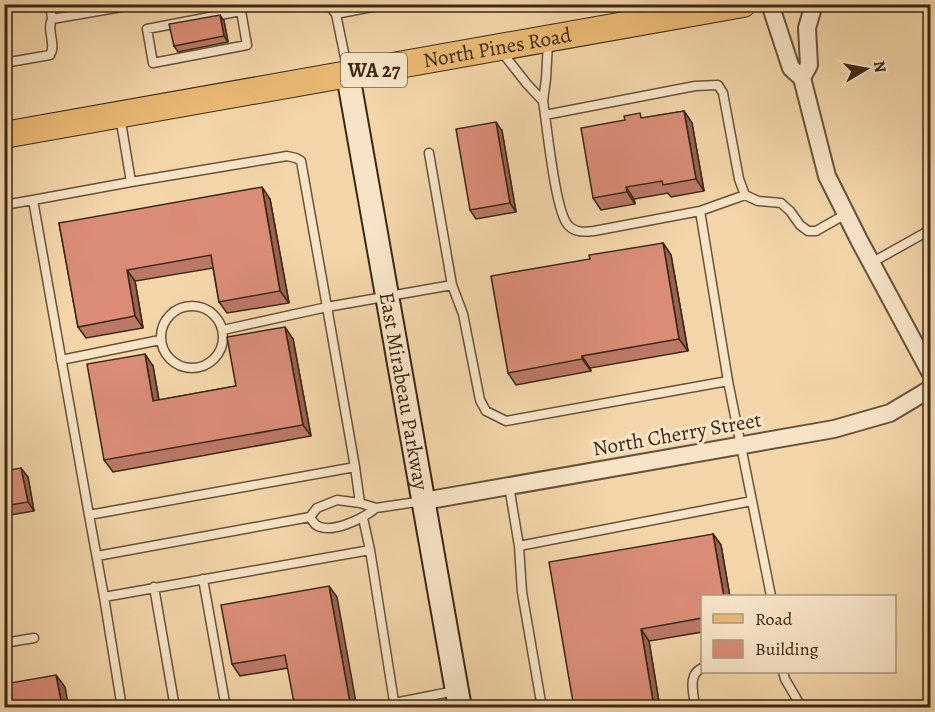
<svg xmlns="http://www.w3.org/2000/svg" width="935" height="712" viewBox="0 0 935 712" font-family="Alegreya,serif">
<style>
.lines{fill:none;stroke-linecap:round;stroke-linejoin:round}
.lane-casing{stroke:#68533b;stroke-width:11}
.street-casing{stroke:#68533b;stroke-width:20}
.secondary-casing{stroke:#3a2816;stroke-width:26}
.primary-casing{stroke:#3a2816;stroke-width:28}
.lane{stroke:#f7e4c7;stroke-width:8}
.street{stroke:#f7e4c7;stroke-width:16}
.secondary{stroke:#f7e4c7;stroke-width:22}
.primary{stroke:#eaba74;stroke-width:26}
.wall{fill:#bb7866;stroke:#3a2816;stroke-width:1.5}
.shaded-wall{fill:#996253;stroke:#3a2816;stroke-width:1.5}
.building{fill:#da8c77;stroke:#3a2816;stroke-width:1.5}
.labels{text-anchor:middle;stroke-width:6;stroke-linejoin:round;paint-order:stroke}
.shield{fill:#f7e4c7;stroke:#73604b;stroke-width:1.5}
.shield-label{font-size:20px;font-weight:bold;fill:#3a2816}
.street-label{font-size:21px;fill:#3a2816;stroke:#f7e4c7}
</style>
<rect width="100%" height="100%" fill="#f3d5a9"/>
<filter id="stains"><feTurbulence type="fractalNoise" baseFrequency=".00333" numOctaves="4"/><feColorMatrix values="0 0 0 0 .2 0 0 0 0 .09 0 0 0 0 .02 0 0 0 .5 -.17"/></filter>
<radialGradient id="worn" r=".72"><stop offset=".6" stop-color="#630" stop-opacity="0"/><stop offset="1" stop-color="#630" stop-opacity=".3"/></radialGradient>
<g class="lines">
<g class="lane-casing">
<path id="lane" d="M50,4L52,19
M328,4L336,14L348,72
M241,11L247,45L153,63L147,29Z
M336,14L387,4
M501,51L527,84L543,101L546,79L548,42
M4,63L50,55C57,44 46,31 52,19L139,4
M545,115L695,86L718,85L723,93L739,179L745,195L758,201L781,203L790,211L800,225L808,231H816L846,214
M120,116L131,182L33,200L89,515L355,467L327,307L452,285L463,314L480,400L486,411L506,421L728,381L700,211L594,231C585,232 575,233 568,225C555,211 547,125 543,101
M429,153L452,285
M131,182L287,156L296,158L301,161L327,307L223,330
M4,205L33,200
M700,211L745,195
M871,263L930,230
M161 337a31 31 0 1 1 62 0a31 31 0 1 1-62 0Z
M61,360L160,340
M728,381L771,596
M355,467L360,503
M509,486L519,546
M89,515L104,597
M310,517C310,518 315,524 316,525C331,535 364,518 376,508
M363,518L370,550
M97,556L310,517L317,508L337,500L360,503L376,508L423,501
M203,579L226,708
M154,587L175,708
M4,643L34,638
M783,672L785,679L802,708
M394,703L455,691
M122,708L104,597L370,550L395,708
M542,708L522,592L519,546L752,501
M695,708C694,693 687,675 702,668"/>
</g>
<g class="street-casing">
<path id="street" d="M770,4L791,68L802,78L827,176L859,240L930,372
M802,78L809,65L807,28L814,4
M424,501L834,429L890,413L930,389"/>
</g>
<g class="secondary-casing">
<g id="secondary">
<path id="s1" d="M348,75L460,708"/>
</g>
</g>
<g class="primary-casing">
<g id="primary">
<path id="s2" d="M4,135L743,4"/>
</g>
</g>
<use href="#lane" class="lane"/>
<use href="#street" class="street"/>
<use href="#secondary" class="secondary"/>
<use href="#primary" class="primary"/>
</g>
<path class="wall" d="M224,21L228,42L178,52L174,46Z
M684,111L692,123L704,191L671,197L668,193L634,199L635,204L601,210L593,198L644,118Z
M502,131L516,212L476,219L470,210Z
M270,199L289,303L227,313L219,302L213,268L135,281L143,328L86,338L78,327L59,223Z
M663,243L671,255L688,351L590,368L591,371L516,385L508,373L590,259Z
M293,339L311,436L113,472L104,460L153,366L159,400L236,386Z
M4,387L11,423L4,424Z
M4,471L28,477L34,511L4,516Z
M713,534L721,545L730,597H702V632L649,641L660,708H574Z
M337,597L288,668L240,676L232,664Z"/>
<path class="shaded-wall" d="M220,15L224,21L228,42L224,36Z
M684,111L692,123L704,191L696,179Z
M496,122L502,131L516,212L510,203Z
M262,187L270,199L289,303L280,291Z
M626,187L634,199L635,204L627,192Z
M663,243L671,255L688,351L679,339Z
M127,270L135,281L143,328L135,316Z
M285,327L293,339L311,436L303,425Z
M145,354L153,366L161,413L153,401Z
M582,356L590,368L591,371L582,359Z
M4,387L11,423L4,413Z
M21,468L28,477L34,511L28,502Z
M713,534L721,545L730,597H724Z
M329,586L337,597L357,708H351Z
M641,629L649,641L660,708L654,707Z
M56,675L65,687L69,708H65L61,701Z"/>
<path class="building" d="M220,15L224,36L174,46L169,24Z
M684,111L696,179L663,185L662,181L626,187L627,192L593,198L581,128L625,120L624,116L640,113L641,118Z
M496,122L510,203L470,210L456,129Z
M262,187L280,291L219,302L211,255L127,270L135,316L78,327L59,223Z
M663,243L679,339L582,356V359L508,373L491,276L590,259L589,255Z
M285,327L303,425L104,460L87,364L145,354L153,401L236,386L227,337Z
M21,468L28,502L4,506V471Z
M713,534L724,597H702V618L641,629L654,707L574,708L549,562Z
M329,586L351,708H295L285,655L232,664L221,605Z
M56,675L61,701H64L65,708H10V705H13L10,683Z"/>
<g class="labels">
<rect class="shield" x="341" y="53" width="66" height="34" rx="4.5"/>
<g class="shield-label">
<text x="374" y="77">WA 27</text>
</g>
<g class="street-label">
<text dy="7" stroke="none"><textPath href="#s2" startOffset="501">North Pines Road</textPath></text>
<text dy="7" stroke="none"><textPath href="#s1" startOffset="321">East Mirabeau Parkway</textPath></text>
<text transform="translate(677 434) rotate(-10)" y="7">North Cherry Street</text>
</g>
</g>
<rect width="935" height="712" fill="none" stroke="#f3d5a9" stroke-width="24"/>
<rect x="6" y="6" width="923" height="700" fill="none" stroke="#3a2816" stroke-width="3"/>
<rect x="12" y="12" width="911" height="688" fill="none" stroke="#3a2816" stroke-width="1.5"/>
<rect x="701" y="595" width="195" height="78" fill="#f7e4c7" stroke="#ab9980" stroke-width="1.5"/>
<rect x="713" y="614" width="30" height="9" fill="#eaba74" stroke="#ab9980" stroke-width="1.5"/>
<text x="755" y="625" font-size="18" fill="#3a2816">Road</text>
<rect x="713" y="640" width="30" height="18" fill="#da8c77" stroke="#ab9980" stroke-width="1.5"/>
<text x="755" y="655" font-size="18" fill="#3a2816">Building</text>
<g transform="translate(866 69) rotate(80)" stroke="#f7e4c7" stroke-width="4.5" paint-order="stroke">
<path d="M0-4.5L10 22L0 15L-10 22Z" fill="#3a2816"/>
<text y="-9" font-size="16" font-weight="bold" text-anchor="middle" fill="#3a2816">N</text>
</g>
<rect width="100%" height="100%" filter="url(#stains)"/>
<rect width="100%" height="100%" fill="url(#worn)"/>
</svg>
